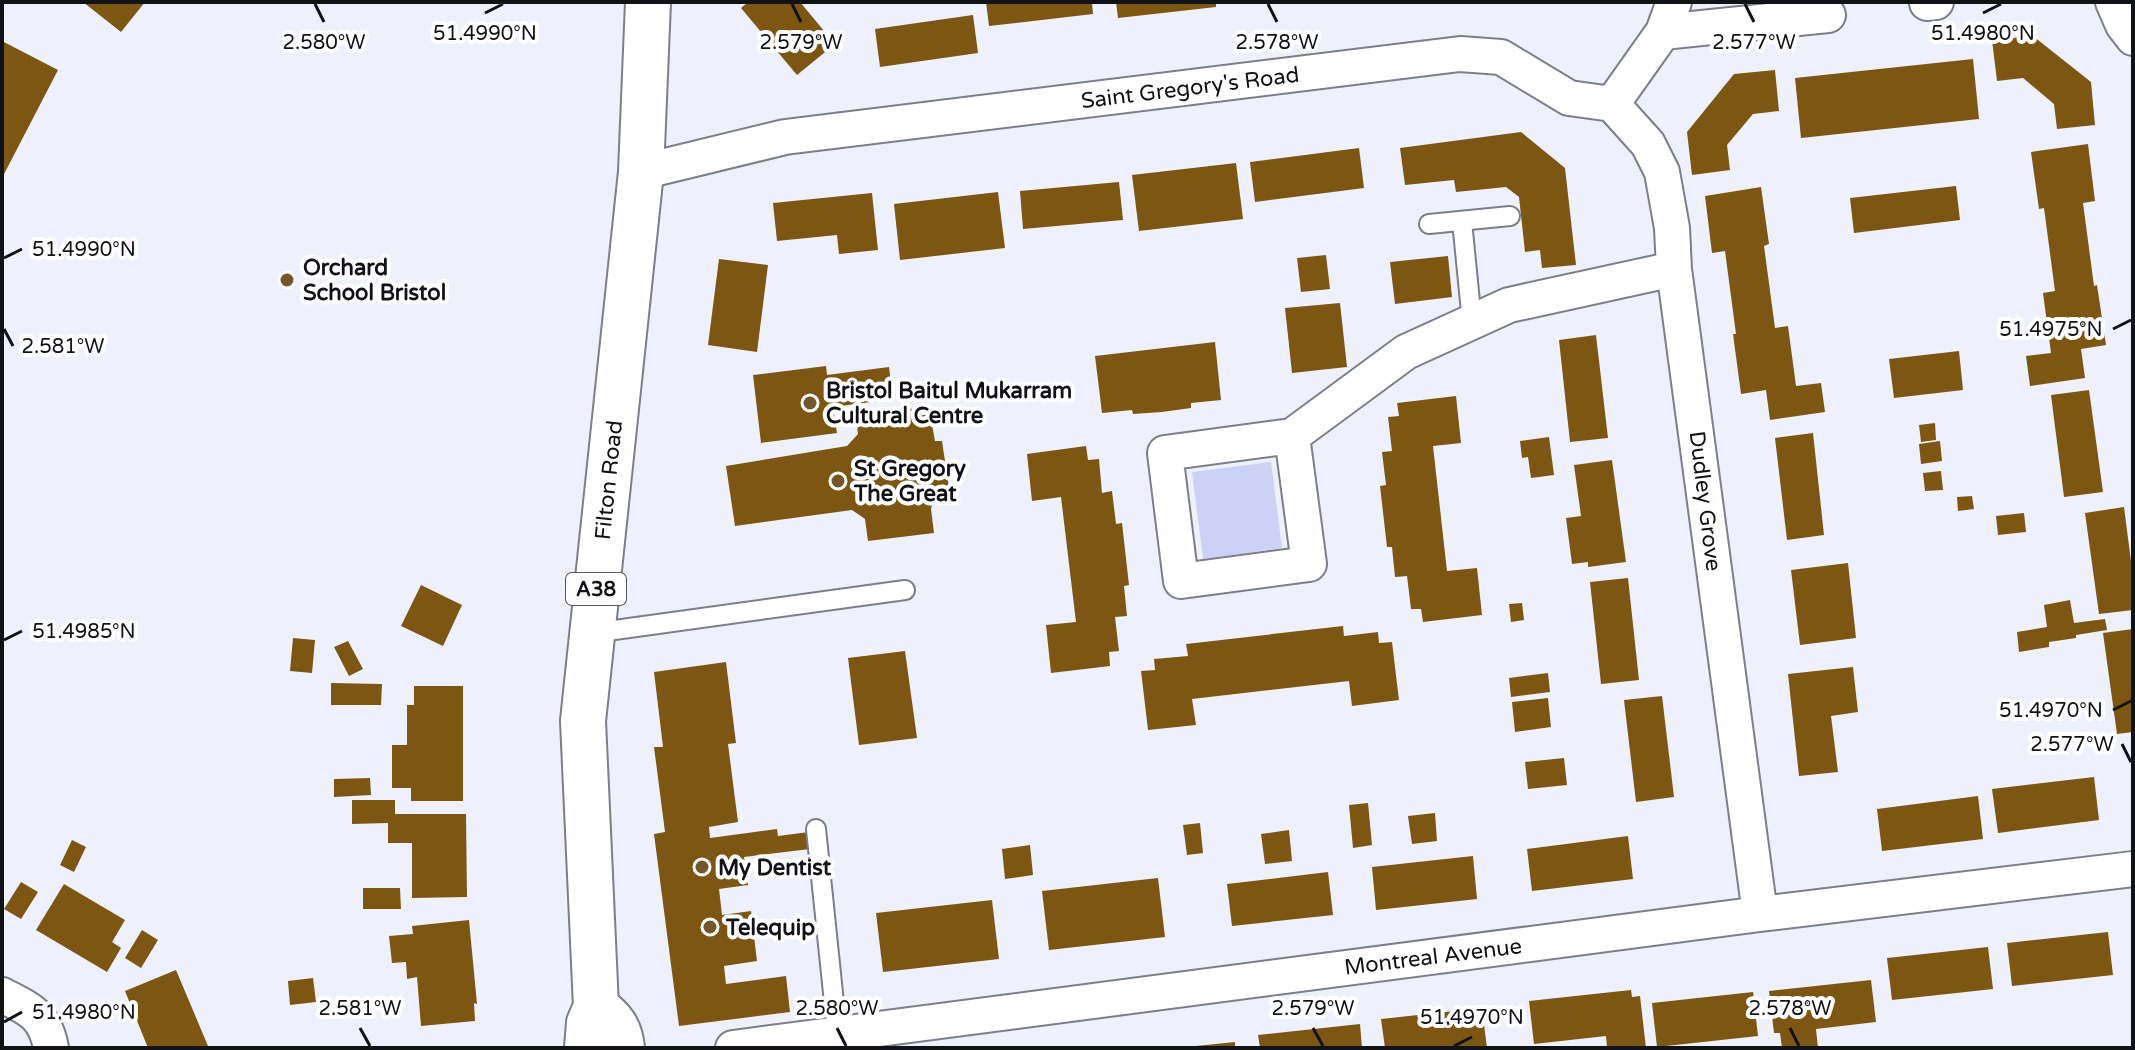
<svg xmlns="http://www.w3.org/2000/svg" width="2135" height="1050" viewBox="0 0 2135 1050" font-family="'Varela Round',sans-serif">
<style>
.green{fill:#cbd2f6}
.building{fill:#7e5614}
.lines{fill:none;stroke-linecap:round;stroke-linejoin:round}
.service-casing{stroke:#7c7e88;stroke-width:22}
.minor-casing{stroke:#7c7e88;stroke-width:38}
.primary-casing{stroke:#7c7e88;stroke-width:48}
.service{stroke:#fff;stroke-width:18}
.minor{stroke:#fff;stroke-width:34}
.primary{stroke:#fff;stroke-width:44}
.ticks{fill:none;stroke:#111216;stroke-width:3}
.poi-dot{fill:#74562a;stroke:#fff;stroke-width:3}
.labels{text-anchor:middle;stroke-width:8;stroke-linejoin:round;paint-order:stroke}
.shield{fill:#fff;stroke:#58595c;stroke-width:2}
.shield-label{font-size:20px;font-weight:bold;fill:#111216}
.street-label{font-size:22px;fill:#111216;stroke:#fff}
.poi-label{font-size:22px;font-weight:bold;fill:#111216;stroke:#fff;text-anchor:start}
.ticks-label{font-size:20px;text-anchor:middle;fill:#111216;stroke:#fff;stroke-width:8;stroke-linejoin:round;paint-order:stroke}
</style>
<rect width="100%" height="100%" fill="#eef1fc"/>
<path class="green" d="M1271,462L1282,548L1203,559L1192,472Z"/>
<path class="building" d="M83,2H145L121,32Z
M748,2H800L835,44L797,75L741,8Z
M986,2H1092L1093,14L989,26Z
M1116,2H1216V7L1118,18Z
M973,15L978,53L880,67L875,29Z
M2033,36L2091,82L2095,125L2057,129L2054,104L2023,78L1997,81L1992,40Z
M2,41L58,70L2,178Z
M1973,59L1979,119L1801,138L1795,78Z
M1775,70L1779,111L1753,114L1727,145L1730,170L1692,175L1687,132L1734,74Z
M1521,132L1565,168L1576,265L1542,268L1540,250L1525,252L1519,197L1506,187L1456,192L1454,180L1405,185L1400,148Z
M2088,144L2095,201L2083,203L2094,286L2097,285L2106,345L2081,349L2085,378L2030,386L2026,356L2051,353L2043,293L2055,291L2044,208L2039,209L2031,152Z
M1359,148L1364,188L1255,202L1250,162Z
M1236,163L1243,219L1139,231L1132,175Z
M1119,182L1123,220L1023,229L1020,191Z
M1956,186L1960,220L1854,233L1850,198Z
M1761,187L1769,244L1764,246L1775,328L1788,326L1796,386L1821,383L1825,412L1770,420L1766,390L1741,394L1733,334H1736L1725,251L1712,253L1705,196Z
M998,192L1005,248L900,260L894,204Z
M872,193L878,250L839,254L837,235L777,241L773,203Z
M1326,255L1330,289L1301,292L1297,258Z
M1448,256L1452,297L1395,304L1390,262Z
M719,259L768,265L757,352L708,345Z
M1340,303L1347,367L1292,373L1285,308Z
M1596,335L1608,438L1570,442L1559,340Z
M1215,342L1221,400L1191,403V408L1162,412L1133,414L1132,410L1102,413L1095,356Z
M1959,351L1963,390L1894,398L1889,359Z
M826,366L827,375L889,367L893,399L833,407L837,433L761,443L753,375Z
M2089,390L2103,492L2064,497L2051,395Z
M1456,396L1461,443L1433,446L1447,571L1477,568L1482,615L1423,622L1421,609H1411L1407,576L1395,577L1392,547H1387L1380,486L1386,485L1382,452L1392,451L1388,417L1399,416L1397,403Z
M917,408L918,416L930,414L935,441H942L950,495L934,497L931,509L934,533L868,541L865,519L852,510L735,526L726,466L847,446L858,434L856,416Z
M1935,423L1936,440L1921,442L1919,425Z
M1813,433L1824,535L1787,540L1775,438Z
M1549,437L1554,475L1531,478L1528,457L1522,458L1520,441Z
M1940,441L1942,461L1921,464L1919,444Z
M1086,446L1088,460L1099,459L1102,493L1112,491L1116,524L1122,523L1129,585L1124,586L1127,616L1115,617L1119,651L1109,652L1110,666L1051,673L1046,625L1076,622L1061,497L1032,501L1027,454Z
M1612,460L1626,562L1588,567V562L1572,564L1566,518L1581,516L1574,465Z
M1941,471L1943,490L1925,491L1923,473Z
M1972,496L1974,509L1958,511L1957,497Z
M2124,507L2133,577V610L2099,614L2085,513Z
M2024,513L2026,532L1998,535L1996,516Z
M1848,563L1856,638L1800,645L1791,570Z
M1628,578L1639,680L1601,684L1590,582Z
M421,585L462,605L443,646L401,626Z
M2070,600L2074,623L2105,619L2107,630L2076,635V638L2049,642V647L2019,652L2017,632L2047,627L2044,605Z
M1522,603L1524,620L1511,622L1509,604Z
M1343,626L1344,636L1378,632L1379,643L1392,642L1399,700L1352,706L1349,681L1192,699L1196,725L1148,730L1141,671L1155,670L1154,659L1188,656L1186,644Z
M2133,629V732L2117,734L2103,633Z
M293,638L315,640L312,673L290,671Z
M348,641L363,669L349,676L334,647Z
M905,651L917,738L859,745L848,658Z
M726,662L736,743L728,744L738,822L709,827L710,838L777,829L778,836L809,832L810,849L744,857L748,885L719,889L722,915L751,911L757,961L724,966L726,984L786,976L790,1012L679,1026L654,834L665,832L654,747H663L654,672Z
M1853,667L1858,712L1831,716L1838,772L1799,776L1788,674Z
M1548,673L1550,692L1511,697L1509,678Z
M331,683L382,684L381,705H331Z
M414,686H463V801H411V788H392V745H407V705H414Z
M1662,696L1674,797L1636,802L1624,700Z
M1548,698L1551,727L1515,732L1512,702Z
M1564,758L1567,785L1528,789L1525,762Z
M2094,777L2099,820L1998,833L1992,789Z
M370,778L371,795L334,797V779Z
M1978,796L1983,839L1882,851L1877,809Z
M352,800H395V814H466L467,897L412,898V843H388V823L352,824Z
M1368,803L1372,845L1353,848L1349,805Z
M1435,813L1437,841L1412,844L1408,816Z
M1200,823L1203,853L1187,855L1183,825Z
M1289,830L1292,861L1265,864L1261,834Z
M1628,836L1633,879L1532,891L1527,849Z
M72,840L86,847L74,872L60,865Z
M1030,845L1033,875L1005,879L1002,849Z
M1473,856L1477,899L1376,910L1372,867Z
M1328,872L1333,915L1232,926L1227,884Z
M1158,878L1165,937L1049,950L1042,891Z
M21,882L38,892L21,919L4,909Z
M64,884L125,920L112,942L121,948L107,972L36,930Z
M363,888H400L401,909H363Z
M992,900L999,959L883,972L876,913Z
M469,920L477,1004L474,1003L475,1021L421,1026L417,977L407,979L406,962L392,963L389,936L413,934L412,926Z
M142,930L158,940L141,968L125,958Z
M2108,932L2113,975L2012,986L2007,943Z
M1988,947L1993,989L1892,1000L1887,958Z
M176,970L208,1046L203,1048H148L125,991Z
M313,978L316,1002L290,1005L288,981Z
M1871,980L1876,1022L1816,1029L1818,1048H1782L1780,1033H1774L1769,991Z
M1631,990L1632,997L1640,996L1646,1048H1607L1606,1036L1534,1044L1529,1001Z
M1753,992L1758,1036L1657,1047L1652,1003Z
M1482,1008L1487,1048H1385L1381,1019Z
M1360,1024L1362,1048H1260L1258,1035Z
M1235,1042V1048H1196V1046Z"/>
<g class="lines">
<g class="service-casing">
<path id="service" d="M1462,221L1472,322
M1429,224L1510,216
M593,633L905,590
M816,829L838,1041"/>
</g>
<g class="minor-casing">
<path id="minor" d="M2113,2L2123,25L2133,38
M1927,3L1936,2
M1663,32L1828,15
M1612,104L1648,144L1662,172L1672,228L1674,269L1760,914
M1612,104L1663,32L1674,2
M641,172L785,137L1460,54L1501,57L1569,98L1612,104
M1292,436L1309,564L1181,581L1165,453L1292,436L1406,352L1509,305L1674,269
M2,995C30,1009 45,1015 51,1048
M733,1048L1760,914L2133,869"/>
</g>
<g class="primary-casing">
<path id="primary" d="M596,1007C612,1019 620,1028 622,1048
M587,1048L589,1023L596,1007L583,721L641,172L648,2"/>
</g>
<use href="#service" class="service"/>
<use href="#minor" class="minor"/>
<use href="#primary" class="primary"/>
</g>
<path class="ticks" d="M315,4L324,22M792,4L801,22M1268,4L1277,22M1745,4L1754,22M485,13L503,4M1983,13L2001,4M4,258L22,249M4,329L13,346M2113,329L2131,320M4,640L22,631M2113,710L2131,701M2122,744L2131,762M4,1022L22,1012M360,1028L370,1046M837,1028L846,1046M1313,1028L1323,1046M1790,1028L1799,1046M1454,1046L1472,1037"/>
<g class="poi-dot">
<circle cx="287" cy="280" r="8"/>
<circle cx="810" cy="403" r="8"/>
<circle cx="838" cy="481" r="8"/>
<circle cx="702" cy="867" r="8"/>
<circle cx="710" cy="927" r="8"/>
</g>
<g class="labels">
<rect class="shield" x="566" y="573" width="60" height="32" rx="6"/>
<g class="shield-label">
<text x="596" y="596">A38</text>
</g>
<g class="street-label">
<text transform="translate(1190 87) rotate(-7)" y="8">Saint Gregory's Road</text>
<text transform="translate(608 480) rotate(-84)" y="8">Filton Road</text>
<text transform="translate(1706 501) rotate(83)" y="8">Dudley Grove</text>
<text transform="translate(1433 956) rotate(-7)" y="8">Montreal Avenue</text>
</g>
<g class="poi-label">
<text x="303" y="275">Orchard<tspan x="303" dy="25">School Bristol</tspan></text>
<text x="826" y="398">Bristol Baitul Mukarram<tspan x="826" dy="25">Cultural Centre</tspan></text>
<text x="854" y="476">St Gregory<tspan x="854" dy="25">The Great</tspan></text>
<text x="718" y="875">My Dentist</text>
<text x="726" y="935">Telequip</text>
</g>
</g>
<g class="ticks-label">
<text x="1983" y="40">51.4980°N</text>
<text x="485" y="40">51.4990°N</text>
<text x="324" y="49">2.580°W</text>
<text x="801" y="49">2.579°W</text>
<text x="1277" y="49">2.578°W</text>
<text x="1754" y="49">2.577°W</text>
<text x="84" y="256">51.4990°N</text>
<text x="2051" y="336">51.4975°N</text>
<text x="63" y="353">2.581°W</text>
<text x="84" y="638">51.4985°N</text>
<text x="2051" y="717">51.4970°N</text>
<text x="2072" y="751">2.577°W</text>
<text x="360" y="1015">2.581°W</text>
<text x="837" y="1015">2.580°W</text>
<text x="1313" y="1015">2.579°W</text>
<text x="1790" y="1015">2.578°W</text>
<text x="84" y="1019">51.4980°N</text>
<text x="1472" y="1024">51.4970°N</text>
</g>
<rect width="2135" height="1050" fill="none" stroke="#111216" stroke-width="8"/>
</svg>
